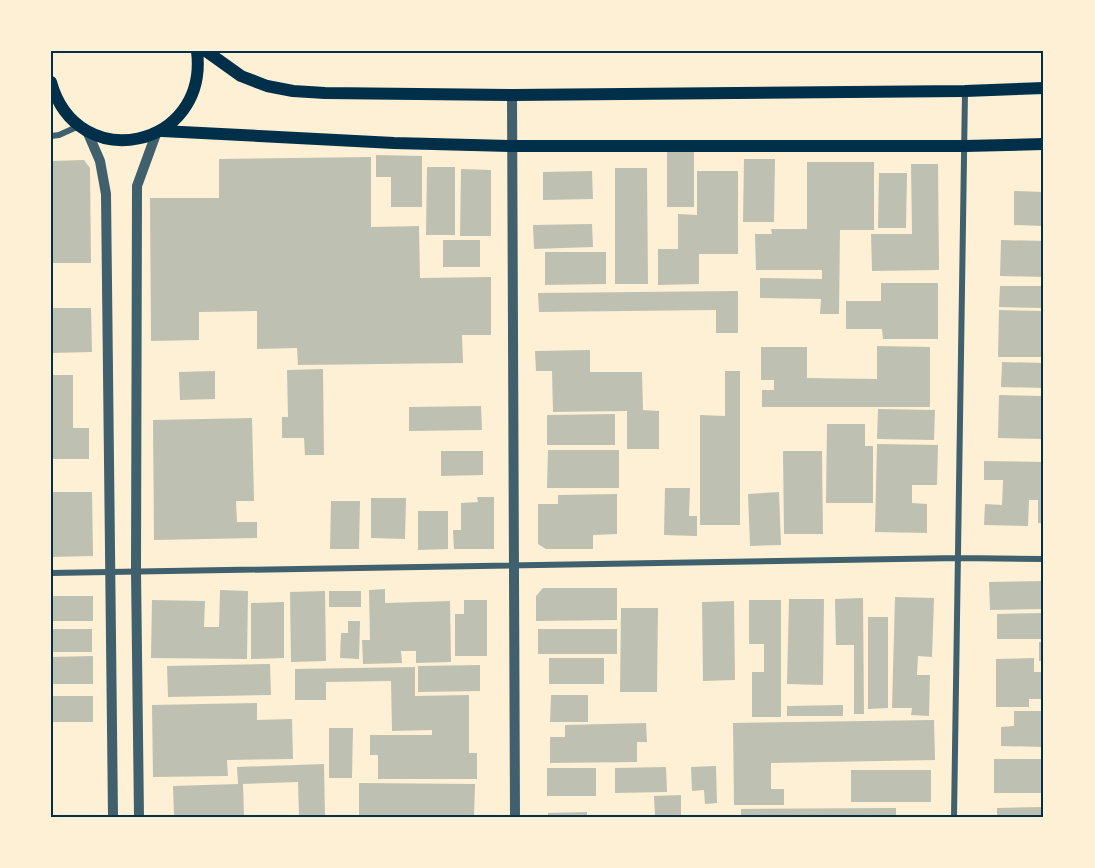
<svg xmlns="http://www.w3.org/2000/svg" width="1095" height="868" viewBox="0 0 1095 868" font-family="Helvetica,sans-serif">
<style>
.building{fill:#bec0b2}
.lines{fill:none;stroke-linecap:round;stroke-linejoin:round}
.minor{stroke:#3f606c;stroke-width:6}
.tertiary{stroke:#3f606c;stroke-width:10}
.secondary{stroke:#003049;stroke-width:12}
.neatline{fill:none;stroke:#003049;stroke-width:2}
</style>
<rect width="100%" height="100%" fill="#fdf0d5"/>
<path class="building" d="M667,150H694V207H667Z
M376,155L422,156V207H391V177H376Z
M371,157V227L419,226L420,278L491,277V335H462L463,363L298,365L297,348L257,349V311L199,312V340L151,341L150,198H219V159Z
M744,159H775L774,222H743Z
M84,160L90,168L91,263H51V161Z
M807,162H874V230H840L839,314H820L821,299L760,298V278L822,279V270H756L755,234H772L771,229H807Z
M911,164H938L939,270L872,271L871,234H912Z
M427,167H455V235H426Z
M615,168H647L648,284H615Z
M461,169L491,170V236H460Z
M592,171L593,199L543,200V172Z
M697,171H738V254H699V284L658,285V249H678V214L697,215Z
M879,173H907L906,228H878Z
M1014,191L1044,192V226L1014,225Z
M592,224L593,247L534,249L533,225Z
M443,240H480V267H443Z
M1001,240L1044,241V277L1000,276Z
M545,252H606V284L545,285Z
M881,283H938V339H883L882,329H846V301H881Z
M1000,286H1044V308L999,307Z
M738,291V333H716V310L539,312L538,293Z
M51,308H91L92,352L51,353Z
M999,310L1044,311V357H998Z
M877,346L930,347V407H762V390H774V380H761V347H807V378L877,379Z
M590,350V372H642L643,410L659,411V449H627V411L553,412L552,371H536L535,351Z
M1002,362L1044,363V388L1001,387Z
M323,369L324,455H305L304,438H282V417H288L287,370Z
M215,371V399L180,400L179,372Z
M725,371H740V525H700V415L725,416Z
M51,375H73V428H89V459H51Z
M999,395L1044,396V439L998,438Z
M481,406L482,430L409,431V407Z
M878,409L935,410L934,440L877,439Z
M615,414V445H547V415Z
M252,418L254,501H236L237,522H257V538L154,540L153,420Z
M827,424H865V446H873V503H826Z
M877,444L938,445L937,485H912V503L927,504V533L875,532Z
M548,450H619V488H547Z
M441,451H483V475L441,476Z
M783,451H822L823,534H784Z
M984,461L1044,462V523H1038V500H1029L1028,526L984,525L985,504L1002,505L1003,480H984Z
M665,488H690L689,516H697V536L664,535Z
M51,492H92L93,556L51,557Z
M779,492L781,545L750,546L748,494Z
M617,494V534L593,535V549H546L538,544V504H558V495Z
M477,497H494V549H454L453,530H461V503L478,502Z
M371,498H406L405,539L371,538Z
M331,501H360L359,549H330Z
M418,511H448V549L418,550Z
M1044,581V609L990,610L989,582Z
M543,588H617V620L536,621V596Z
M385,589V603L450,601L451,662L416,663V651H401L402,663L363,664L362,640H370L369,590Z
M220,590L248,591L247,659L151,658L152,600L205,601L204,627H219Z
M325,591L326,661L291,662L290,592Z
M329,591H361V607H329Z
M51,596H93V621H51Z
M895,597L934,598L932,657L918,656L917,675H930L929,716L911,715L912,708H892Z
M863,598L864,714H854V645H836L835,599Z
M789,599H824L823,685L787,684Z
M464,600H487V656H455V614H464Z
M749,600H781V717H752V672H764V644H749Z
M734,601L735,680L703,681L702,602Z
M284,602V658L251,659V603Z
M621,608H658L657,692H620Z
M1044,613V639H997V614Z
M868,617H888V708L868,709Z
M348,621H360L359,659L340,658L341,633H348Z
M51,629H92V652H51Z
M538,629H617V654H538Z
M1039,642H1044V661H1039Z
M93,656V684H51V657Z
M549,658H604V684H549Z
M1034,658V672H1044L1042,699H1029V707H996V659Z
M270,664L271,695L168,697L167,666Z
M480,665V691L418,692V666Z
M415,667V696L469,695V753H477V779H378V755H370V735H432V730L392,731L391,681L326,682V700H295V669Z
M551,695H588V722H550Z
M51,696H93V722H51Z
M257,703V720L292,719L293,759L227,760L228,776L153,777L152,705Z
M843,705V716H787V706Z
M1014,711H1044V747L1001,746V727L1014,726Z
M934,720L935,760L771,763V789H784V805H734L733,723Z
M646,723L647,742H637V762L550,763V737H565V725Z
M329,728H353L352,778H329Z
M994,759H1044V793H994Z
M324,764L325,817H299L298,782L243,784L244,815L174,817L173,786L238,784L237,767Z
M716,766L717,803L705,804L704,790L692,791L691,767Z
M666,767L667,792L615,793V768Z
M547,768H596V796H547Z
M851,770H931V802H851Z
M359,783L475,784L474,817H359Z
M681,795V817H655L654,796Z
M1044,807V817H997V808Z
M896,808V817H741V809Z
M587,812V817H548V813Z"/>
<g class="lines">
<path class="minor" d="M51,136L59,135L79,126
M51,573L959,558L1044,559
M954,817L965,91"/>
<path class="tertiary" d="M512,95L515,817
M87,131L100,161L106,194L113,817
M139,817L136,571L137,186L156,134"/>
<path class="secondary" d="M206,51L241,76L267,86L293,91L325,93L512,95L965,91L1044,88
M51,82C77,176 209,149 197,51
M162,131L394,143L512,146H965L1044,144"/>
</g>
<rect width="1095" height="868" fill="none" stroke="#fdf0d5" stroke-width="105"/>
<rect x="52" y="52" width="990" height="764" class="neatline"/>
</svg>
